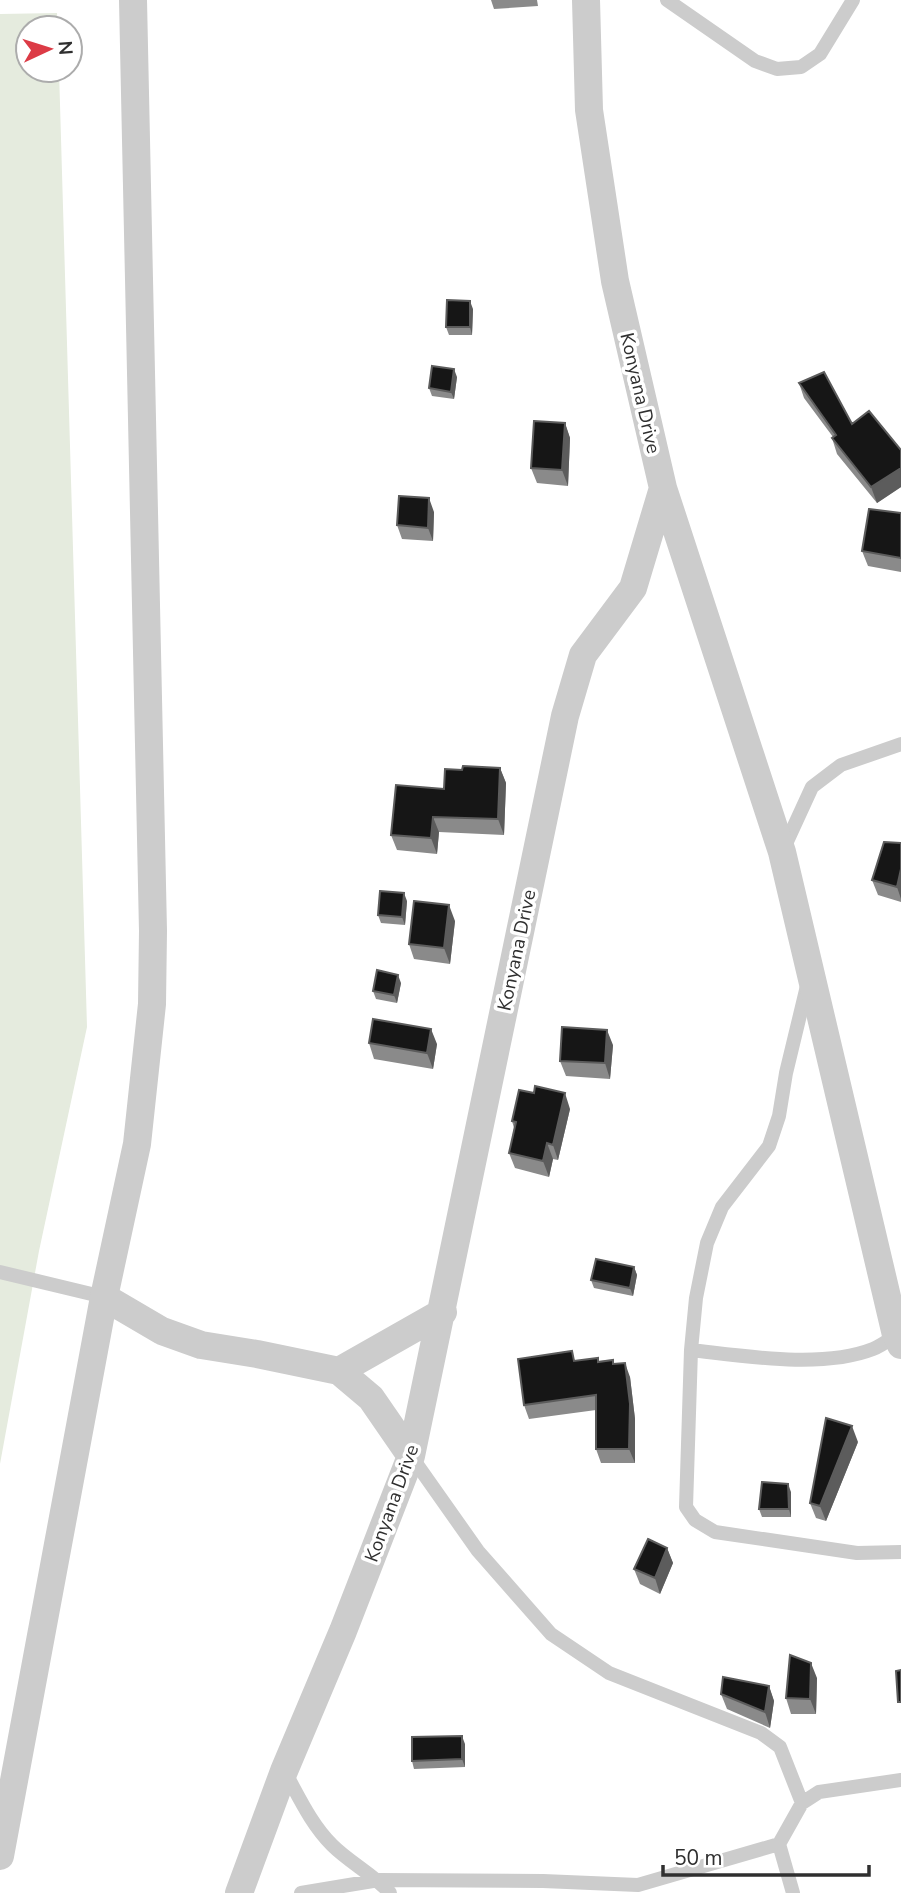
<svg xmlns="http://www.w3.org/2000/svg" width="901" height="1893" viewBox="0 0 901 1893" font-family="'Nunito Sans',sans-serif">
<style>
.green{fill:#e5ebde}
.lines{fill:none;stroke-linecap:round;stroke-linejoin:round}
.lane{stroke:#ccc;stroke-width:14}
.street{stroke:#ccc;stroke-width:28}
.wall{fill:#8a8a8a}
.shaded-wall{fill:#5c5c5c}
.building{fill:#161616;stroke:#5c5c5c;stroke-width:2}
.labels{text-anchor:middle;stroke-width:7;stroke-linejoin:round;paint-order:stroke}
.street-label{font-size:19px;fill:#2f2f2f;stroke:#fff}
</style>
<rect width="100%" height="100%" fill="#fff"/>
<path class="green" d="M57,13L58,28H28V70H59L87,1027L39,1251L0,1464V14Z"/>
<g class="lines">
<path class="lane" d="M667,0L755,61L777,69L801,67L820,54L853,0
M784,848L812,787L841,765L901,744
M807,986L786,1073L779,1116L769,1146L722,1207L707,1243L696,1298L691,1350C745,1356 822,1369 873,1349C881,1346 889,1340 896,1335
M0,1272L104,1297
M691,1350L686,1507L695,1520L715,1532L857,1553L901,1552
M411,1456L478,1551L551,1634L609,1673L761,1733L780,1747L802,1803
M285,1772C299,1797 311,1824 332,1845C350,1863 373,1874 390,1893
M779,1844L793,1893
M301,1893L379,1880L543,1881L638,1885L779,1844L802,1803L819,1792L901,1780"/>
<path class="street" d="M663,488L782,852L896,1335L901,1345
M104,1297L162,1331L201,1345L257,1354L339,1371L443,1312
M339,1371L371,1398L411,1456
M0,1856L104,1297L137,1144L152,1004L153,931L133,0
M239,1893L284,1771L343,1631L411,1456L565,716L583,655L633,588L663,488L615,281L589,110L586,0"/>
</g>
<path class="wall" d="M491,0H537L538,6L494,9Z
M473,309L472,335H449L446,327Z
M457,377L454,399L432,396L429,388Z
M799,383L852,424L901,450V487L877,503L837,454L832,438L833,437L804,398Z
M565,423L570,438L568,486L537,483L531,468Z
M434,512L433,541L402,539L397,525Z
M901,513V572L868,566L862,551Z
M500,768L506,783L504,835L439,832L437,854L397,850L391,835L444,789L462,770Z
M901,843V902L878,895L872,880Z
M407,901L405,925L381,923L378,915Z
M455,921L450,964L414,959L409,944Z
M401,983L397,1003L376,999L373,991Z
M369,1043L437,1044L433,1069L374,1059Z
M613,1045L610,1079L566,1076L560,1061Z
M570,1109L558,1160L553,1159L549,1177L515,1168L509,1153L514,1128L512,1121Z
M634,1267L637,1275L633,1296L594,1288L591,1280Z
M613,1360L614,1364L630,1377L635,1419V1463H601L596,1449V1410L529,1419L524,1405L576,1361H599Z
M858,1442L826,1521L816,1518L810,1503Z
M791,1492V1517H762L759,1509Z
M667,1548L673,1563L660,1594L640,1584L634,1569Z
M817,1678L816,1714H791L786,1698Z
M769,1686L774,1701L770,1728L727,1709L721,1694Z
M465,1744V1767L414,1769L412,1761Z"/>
<path class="shaded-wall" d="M470,301L473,309L472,335L470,327Z
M454,369L457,377L454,399L451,392Z
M565,423L570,438L568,486L562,470Z
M901,468V487L877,503L871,487Z
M429,498L434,512L433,541L428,528Z
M500,768L506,783L504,835L498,819Z
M433,817L439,832L437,854L431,838Z
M901,869V899L897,887Z
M404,893L407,901L405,925L402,917Z
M449,905L455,921L450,964L444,948Z
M398,975L401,983L397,1003L394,995Z
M431,1029L437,1044L433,1069L427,1053Z
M607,1030L613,1045L610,1079L605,1063Z
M565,1093L570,1109L558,1160L553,1145Z
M547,1143L553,1159L549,1177L543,1161Z
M634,1267L637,1275L633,1296L630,1288Z
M625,1363L630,1377L635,1419V1463L629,1449Z
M852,1426L858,1442L826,1521L820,1506Z
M788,1484L791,1492V1517L789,1509Z
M667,1548L673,1563L660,1594L655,1578Z
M811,1663L817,1678L816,1714L810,1699Z
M769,1686L774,1701L770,1728L765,1712Z
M462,1736L465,1744V1767L462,1759Z"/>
<path class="building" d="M447,300L470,301V327H446Z
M432,366L454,369L451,392L429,388Z
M824,372L852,424L869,411L901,450V468L871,487L832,438L836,435L799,383Z
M534,421L565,423L562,470L531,468Z
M399,496L429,498L428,528L397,525Z
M869,509L901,513V558L862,551Z
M463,766L500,768L498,819L433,817L431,838L391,835L396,785L444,789L445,769L462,770Z
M884,842L901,843V869L897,887L872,880Z
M380,891L404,893L402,917L378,915Z
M414,901L449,905L444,948L409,944Z
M377,970L398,975L394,995L373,991Z
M373,1019L431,1029L427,1053L369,1043Z
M562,1027L607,1030L605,1063L560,1061Z
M535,1086L565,1093L553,1145L547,1143L543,1161L509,1153L516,1122L512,1121L519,1090L534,1093Z
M596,1259L634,1267L630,1288L591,1280Z
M572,1351L574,1361L598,1358V1362L613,1360V1364L625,1363L630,1404L629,1449H596V1395L524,1405L518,1359Z
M826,1418L852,1426L820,1506L810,1503Z
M762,1482L788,1484L789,1509H759Z
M648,1539L667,1548L655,1578L634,1569Z
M790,1655L811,1663L810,1699L786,1698Z
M901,1670V1702H898L896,1671Z
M723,1677L769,1686L765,1712L721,1694Z
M462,1736V1759L412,1761V1737Z"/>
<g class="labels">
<g class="street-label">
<text transform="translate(641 393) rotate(77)" y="7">Konyana Drive</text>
<text transform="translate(516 950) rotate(-78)" y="7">Konyana Drive</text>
<text transform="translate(391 1503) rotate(-70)" y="7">Konyana Drive</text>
</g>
</g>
<g transform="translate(49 49) rotate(86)"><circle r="33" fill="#ffffff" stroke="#acacac" stroke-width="2"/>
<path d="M0-5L12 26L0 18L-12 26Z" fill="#dc3b46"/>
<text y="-10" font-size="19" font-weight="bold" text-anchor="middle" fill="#2f2f2f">N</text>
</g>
<path d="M663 1865v10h206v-10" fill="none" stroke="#2f2f2f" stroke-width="3.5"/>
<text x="674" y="1865" font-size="21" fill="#2f2f2f" stroke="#ffffff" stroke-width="5" paint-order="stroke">50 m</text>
</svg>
